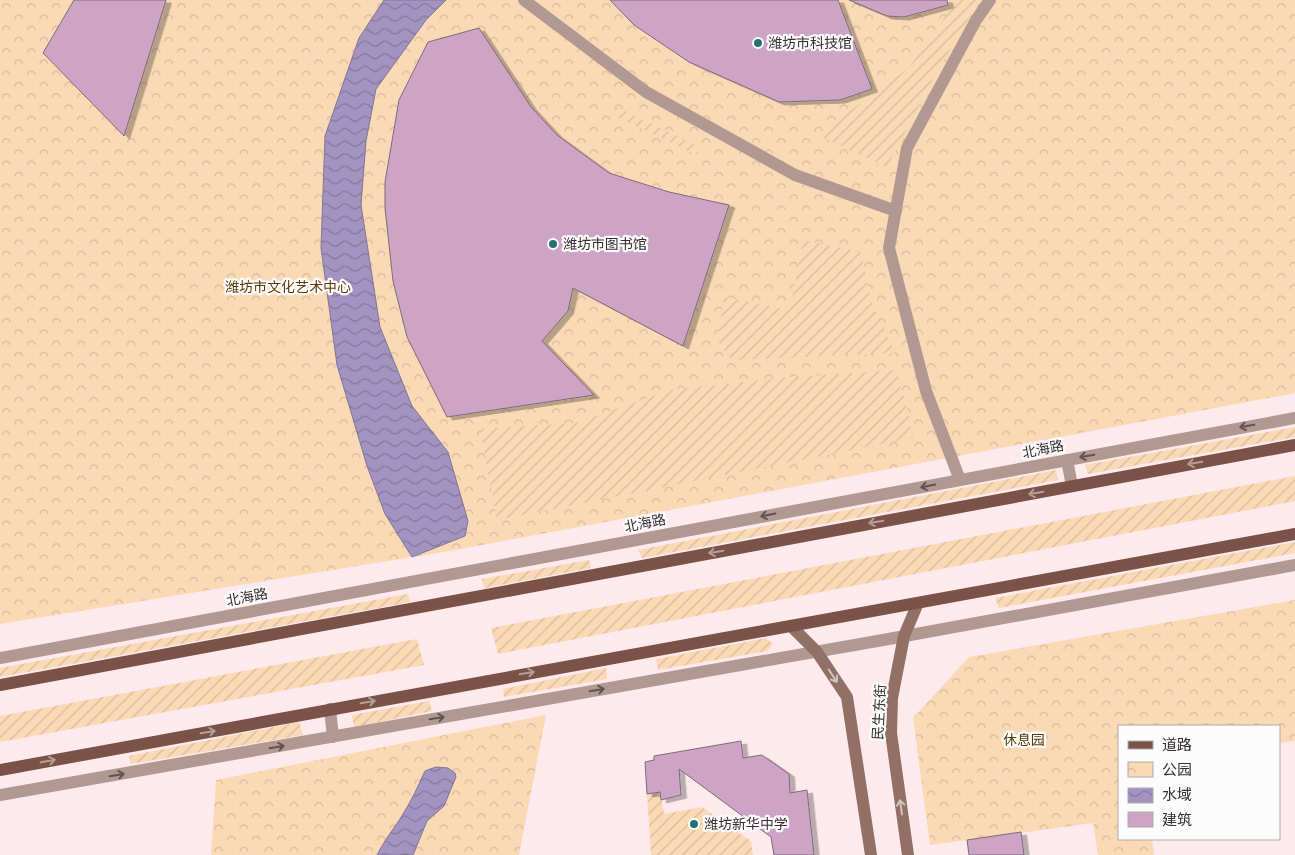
<svg xmlns="http://www.w3.org/2000/svg" width="1295" height="855" viewBox="0 0 1295 855" font-family="'DejaVu Sans','Noto Sans SC',sans-serif">
<style>
.park{fill:url(#park-crowns)}
.garden{fill:url(#garden-furrows)}
.water{fill:url(#water-waves);stroke:#827595}
.building{fill:#cda4c6;stroke:#7c6b79;filter:url(#shadow)}
.lines{fill:none;stroke-linecap:round;stroke-linejoin:round}
.minor{stroke:#b19992;stroke-width:12}
.tertiary{stroke:#b19992;stroke-width:12}
.secondary{stroke:#927066;stroke-width:12}
.primary{stroke:#7a5247;stroke-width:12}
.oneway{stroke:#625352}
.oneway2{stroke:#b49e98}
.oneway3{stroke:#d2c4c0}
.poi-dot{fill:#257076;stroke:#fcfcfc;stroke-width:2}
.labels{text-anchor:middle;stroke-width:4.5;stroke-linejoin:round;paint-order:stroke}
.poi-label{font-size:14px;fill:#382e30;stroke:#fcfcfc;text-anchor:start}
.park-label{font-size:14px;fill:#5c3908;stroke:#fcfcfc}
.street-label{font-size:14px;fill:#382e30;stroke:#fcfcfc}
</style>
<defs>
<pattern id="park-crowns" width="20" height="18" patternUnits="userSpaceOnUse" patternTransform="scale(1.25)"><rect width="20" height="18" fill="#fad9b5"/><path d="M2 6a3 3 0 1 1 6 0M12 15a3 3 0 1 1 6 0" fill="none" stroke="#d7bb9c"/></pattern>
<pattern id="garden-furrows" width="10" height="10" patternUnits="userSpaceOnUse" patternTransform="scale(1.25)"><rect width="10" height="10" fill="#fad9b5"/><path d="M-1 1l2-2M0 10L10 0M9 11l2-2" fill="none" stroke="#d7bb9c"/></pattern>
<pattern id="water-waves" width="16" height="10" patternUnits="userSpaceOnUse" patternTransform="scale(1.25)"><rect width="16" height="10" fill="#a293c0"/><path d="M0 5q4-4 8 0t8 0" fill="none" stroke="#85789c"/></pattern>
<filter id="shadow"><feDropShadow dx="5.5" dy="3" stdDeviation="0" flood-color="#0004"/></filter>
</defs>
<rect width="100%" height="100%" fill="#fee9ed"/>
<path class="park" d="M0,0H1295V393L450,551L0,624Z
M1295,600V741L1279,743V726H1119V839H1152L1154,855H1098L1093,823L930,845L913,718L969,657Z
M546,715L519,855H211L216,780Z"/>
<path class="garden" d="M953,0H980L935,75L887,167L817,135L908,69L952,7Z
M617,107L700,147L695,154L613,115Z
M803,240L861,252L871,301L895,353L731,360L718,341L724,297L790,310Z
M896,370L907,408L913,438L497,520L480,429L576,423L670,390L780,378Z
M1295,427V437L1088,474L1085,465Z
M1056,470L1058,480L642,558L638,550Z
M1295,476V501L498,654L491,628Z
M1295,542V553L999,608L995,598Z
M589,560L591,568L484,588L482,579Z
M408,594L410,602L0,677V668Z
M766,638L773,644L767,651L658,670L656,659Z
M417,639L424,665L0,742V716Z
M606,668L607,679L504,697L503,689Z
M429,701L432,711L354,727L352,715Z
M299,722L303,735L130,764L129,756Z
M660,792L664,814L702,807L751,841L753,855H651L647,794Z"/>
<path class="water" d="M384,0H446L426,20L376,89L366,141L361,205L380,327L412,406L448,452L468,521L465,536L412,557L385,514L367,466L337,365L321,248L325,136L359,38Z
M436,767L448,768L455,773L456,777L444,806L427,821L413,855H377C385,839 394,829 403,814C412,800 418,786 425,771Z"/>
<path class="building" d="M74,0H166L124,136L43,53Z
M610,0H838L872,89L840,100L779,102L689,62L634,25Z
M849,0H947L948,5L904,17L887,16Z
M479,28L531,107L557,135L609,173L669,192L729,205L683,346L573,288L568,311L542,341L594,395L447,417L407,337L393,281L385,208V182L399,100L428,42Z
M741,741L743,758L762,755L789,774L790,793L807,790L814,855H774L771,837L679,769L681,795L661,800L660,792L647,794L645,762L654,760V756Z
M1021,832L1024,855H969L967,840Z"/>
<g class="lines">
<path class="minor" d="M524,0L646,92L795,175L896,211
M960,480L926,391L889,248L907,148L976,20L990,0"/>
<path class="tertiary" d="M1067,460L1072,486
M0,658L1295,418
M330,709L333,737
M0,795L883,640L1295,565"/>
<path class="secondary" d="M791,626L817,652L847,697L871,855
M908,855L891,733L892,698L904,636L918,603"/>
<path class="primary" d="M0,685L1295,445
M0,770L1295,534"/>
</g>
<defs><path id="oneway-shaft" d="M-6 0H5M1.5-3L5.5 0L1.5 3" fill="none" stroke-width="1.6" stroke-linecap="round" stroke-linejoin="round" transform="scale(1.25)"/></defs>
<g class="oneway">
<use href="#oneway-shaft" transform="translate(1247 426) rotate(170)"/>
<use href="#oneway-shaft" transform="translate(1087 456) rotate(170)"/>
<use href="#oneway-shaft" transform="translate(928 486) rotate(169)"/>
<use href="#oneway-shaft" transform="translate(768 515) rotate(169)"/>
<use href="#oneway-shaft" transform="translate(597 690) rotate(-10)"/>
<use href="#oneway-shaft" transform="translate(437 718) rotate(-10)"/>
<use href="#oneway-shaft" transform="translate(277 747) rotate(-10)"/>
<use href="#oneway-shaft" transform="translate(117 775) rotate(-10)"/>
</g>
<g class="oneway2">
<use href="#oneway-shaft" transform="translate(1195 463) rotate(170)"/>
<use href="#oneway-shaft" transform="translate(1036 493) rotate(170)"/>
<use href="#oneway-shaft" transform="translate(876 522) rotate(170)"/>
<use href="#oneway-shaft" transform="translate(716 552) rotate(170)"/>
<use href="#oneway-shaft" transform="translate(527 673) rotate(-10)"/>
<use href="#oneway-shaft" transform="translate(368 702) rotate(-10)"/>
<use href="#oneway-shaft" transform="translate(208 732) rotate(-10)"/>
<use href="#oneway-shaft" transform="translate(48 761) rotate(-10)"/>
</g>
<g class="oneway3">
<use href="#oneway-shaft" transform="translate(833 676) rotate(57)"/>
<use href="#oneway-shaft" transform="translate(901 807) rotate(-98)"/>
</g>
<g class="poi-dot">
<circle cx="758" cy="43" r="5"/>
<circle cx="553" cy="244" r="5"/>
<circle cx="694" cy="824" r="5"/>
</g>
<g class="labels">
<g class="poi-label">
<text x="768" y="48">潍坊市科技馆</text>
<text x="563" y="249">潍坊市图书馆</text>
<text x="704" y="829">潍坊新华中学</text>
</g>
<g class="park-label">
<text x="288" y="292">潍坊市文化艺术中心</text>
<text x="1024" y="745">休息园</text>
</g>
<g class="street-label">
<text transform="translate(1043 449) rotate(-11)" y="5">北海路</text>
<text transform="translate(645 523) rotate(-11)" y="5">北海路</text>
<text transform="translate(247 597) rotate(-11)" y="5">北海路</text>
<text transform="translate(879 712) rotate(-87)" y="5">民生东街</text>
</g>
</g>
<rect x="1118" y="725" width="162" height="115" fill="#fcfcfc" stroke="#aeaaaa"/>
<rect x="1128" y="741" width="25" height="8" fill="#7a5247" stroke="#aeaaaa"/>
<text x="1162" y="750" font-size="15" fill="#382e30">道路</text>
<rect x="1128" y="762" width="25" height="15" fill="url(#park-crowns)" stroke="#aeaaaa"/>
<text x="1162" y="775" font-size="15" fill="#382e30">公园</text>
<rect x="1128" y="788" width="25" height="15" fill="url(#water-waves)" stroke="#aeaaaa"/>
<text x="1162" y="800" font-size="15" fill="#382e30">水域</text>
<rect x="1128" y="812" width="25" height="15" fill="#cda4c6" stroke="#aeaaaa"/>
<text x="1162" y="825" font-size="15" fill="#382e30">建筑</text>
</svg>
